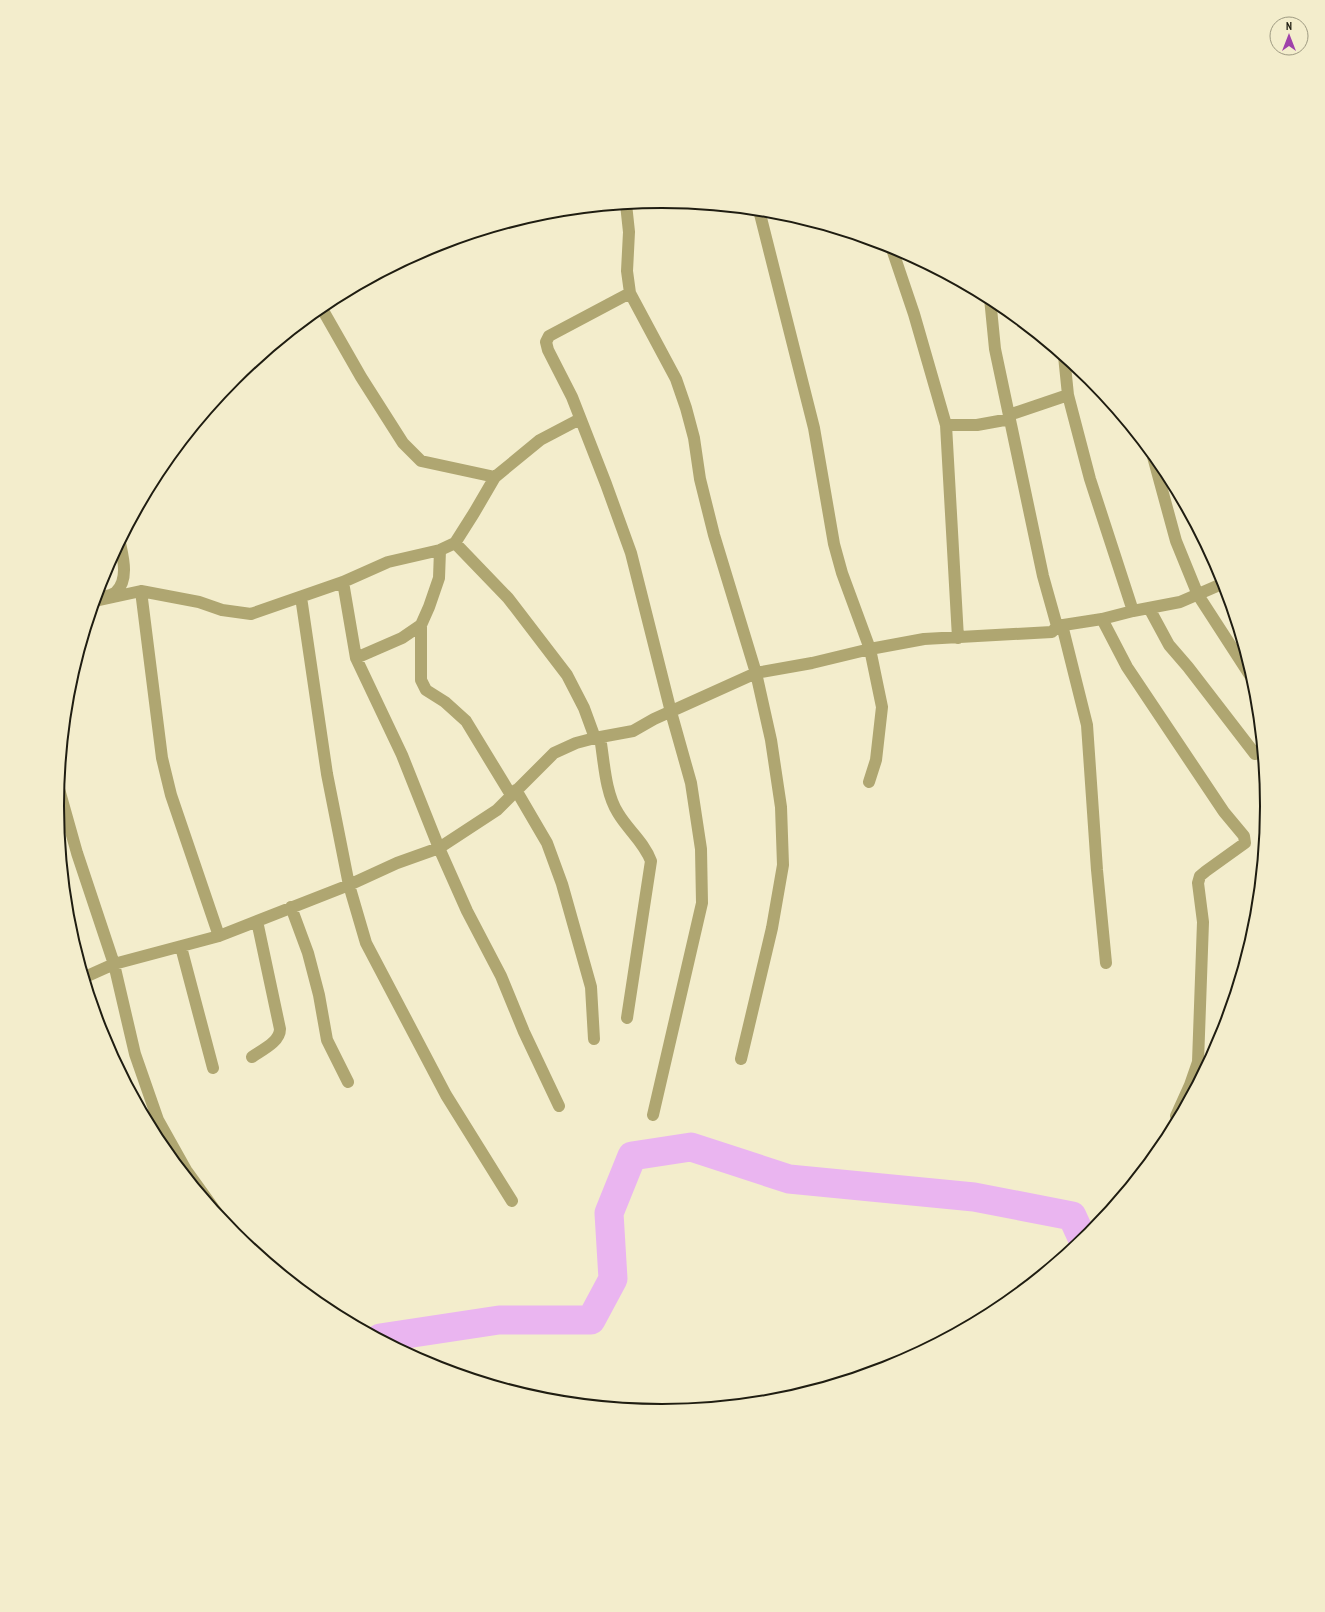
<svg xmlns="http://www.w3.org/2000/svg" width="1325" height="1612" viewBox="0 0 1325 1612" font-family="'PT Sans Narrow',sans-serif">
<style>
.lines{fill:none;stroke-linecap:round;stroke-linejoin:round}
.river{stroke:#eab5f0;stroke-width:29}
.minor{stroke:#afa671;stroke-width:12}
.rim{fill:none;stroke:#1f1d11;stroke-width:2}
</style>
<rect width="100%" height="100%" fill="#f3edcc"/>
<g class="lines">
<path class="river" d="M380,1338L499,1320H591L613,1279L609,1213L632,1156L691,1147L789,1179L974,1197L1072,1216L1083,1240"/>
<path class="minor" d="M626,204L629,232L627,271L630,293L676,379L686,408L694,438L700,479L714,535L756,673L771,740L781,807L783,865L772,928L741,1059
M759,210L814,428L834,544L842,573L870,649L882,707L876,760L869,782
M891,246L914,314L946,425L958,638
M630,293L549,336L546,342L548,350L572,397L606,484L631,553L671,712L691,783L701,849L702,903L653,1115
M990,298L995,349L1043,576L1057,626
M321,307L361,377L403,443L421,461L495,477
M1064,356L1068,395L1090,479L1133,611
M1009,415L1068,395
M946,425H977L1010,419
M1152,453L1176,541L1198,595L1255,683
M455,543L508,598L567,675L584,708L595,738
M343,582L356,658L402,755L439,848L467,911L501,976L524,1032L559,1106
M141,591L162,758L171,795L219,936
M107,596C110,595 114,594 116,592C129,580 123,557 120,543
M301,597L327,774L349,885L366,943L446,1095L512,1201
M95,601L141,591L199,602L222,610L251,614L343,582L388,562L440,550L455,543L474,513L495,477L540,440L580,419
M1149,608L1169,645L1188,667L1255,754
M1102,619L1127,667L1224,812L1244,836L1245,843L1206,871L1200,876L1198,883L1203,922L1198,1062L1190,1085L1176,1116
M421,625V680L426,690L445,702L466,721L511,795
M1062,625L1087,725L1097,870L1106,963
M356,658L402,638L421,625L429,607L439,578L440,550
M600,737C604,760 605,793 618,813C628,830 644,842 651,861L627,1018
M59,789L77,853L114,964L135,1054L158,1120L186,1170L217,1213
M516,790L547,843L562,884L591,987L594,1039
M291,907L308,953L319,995L327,1040L348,1082
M181,947L213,1068
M85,977L114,964L219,936L349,885L397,863L439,848L497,810L554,753L576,743L595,738L633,731L654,719L756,673L812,663L870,649L924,639L1052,632L1057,626L1102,619L1133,611L1180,602L1224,583
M252,1057C262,1050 280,1042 280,1029L257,921"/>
</g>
<path d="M0 0H1325V1612H0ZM64 806a598 598 0 1 1 1196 0a598 598 0 1 1-1196 0Z" fill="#f3edcc" fill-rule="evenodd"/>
<path class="rim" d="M64 806a598 598 0 1 1 1196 0a598 598 0 1 1-1196 0Z"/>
<g transform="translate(1289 36)"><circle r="19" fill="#f3edcc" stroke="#9e9a81"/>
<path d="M0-3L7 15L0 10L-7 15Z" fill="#9f41aa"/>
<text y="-6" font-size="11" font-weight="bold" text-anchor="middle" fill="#1f1d11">N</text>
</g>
</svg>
